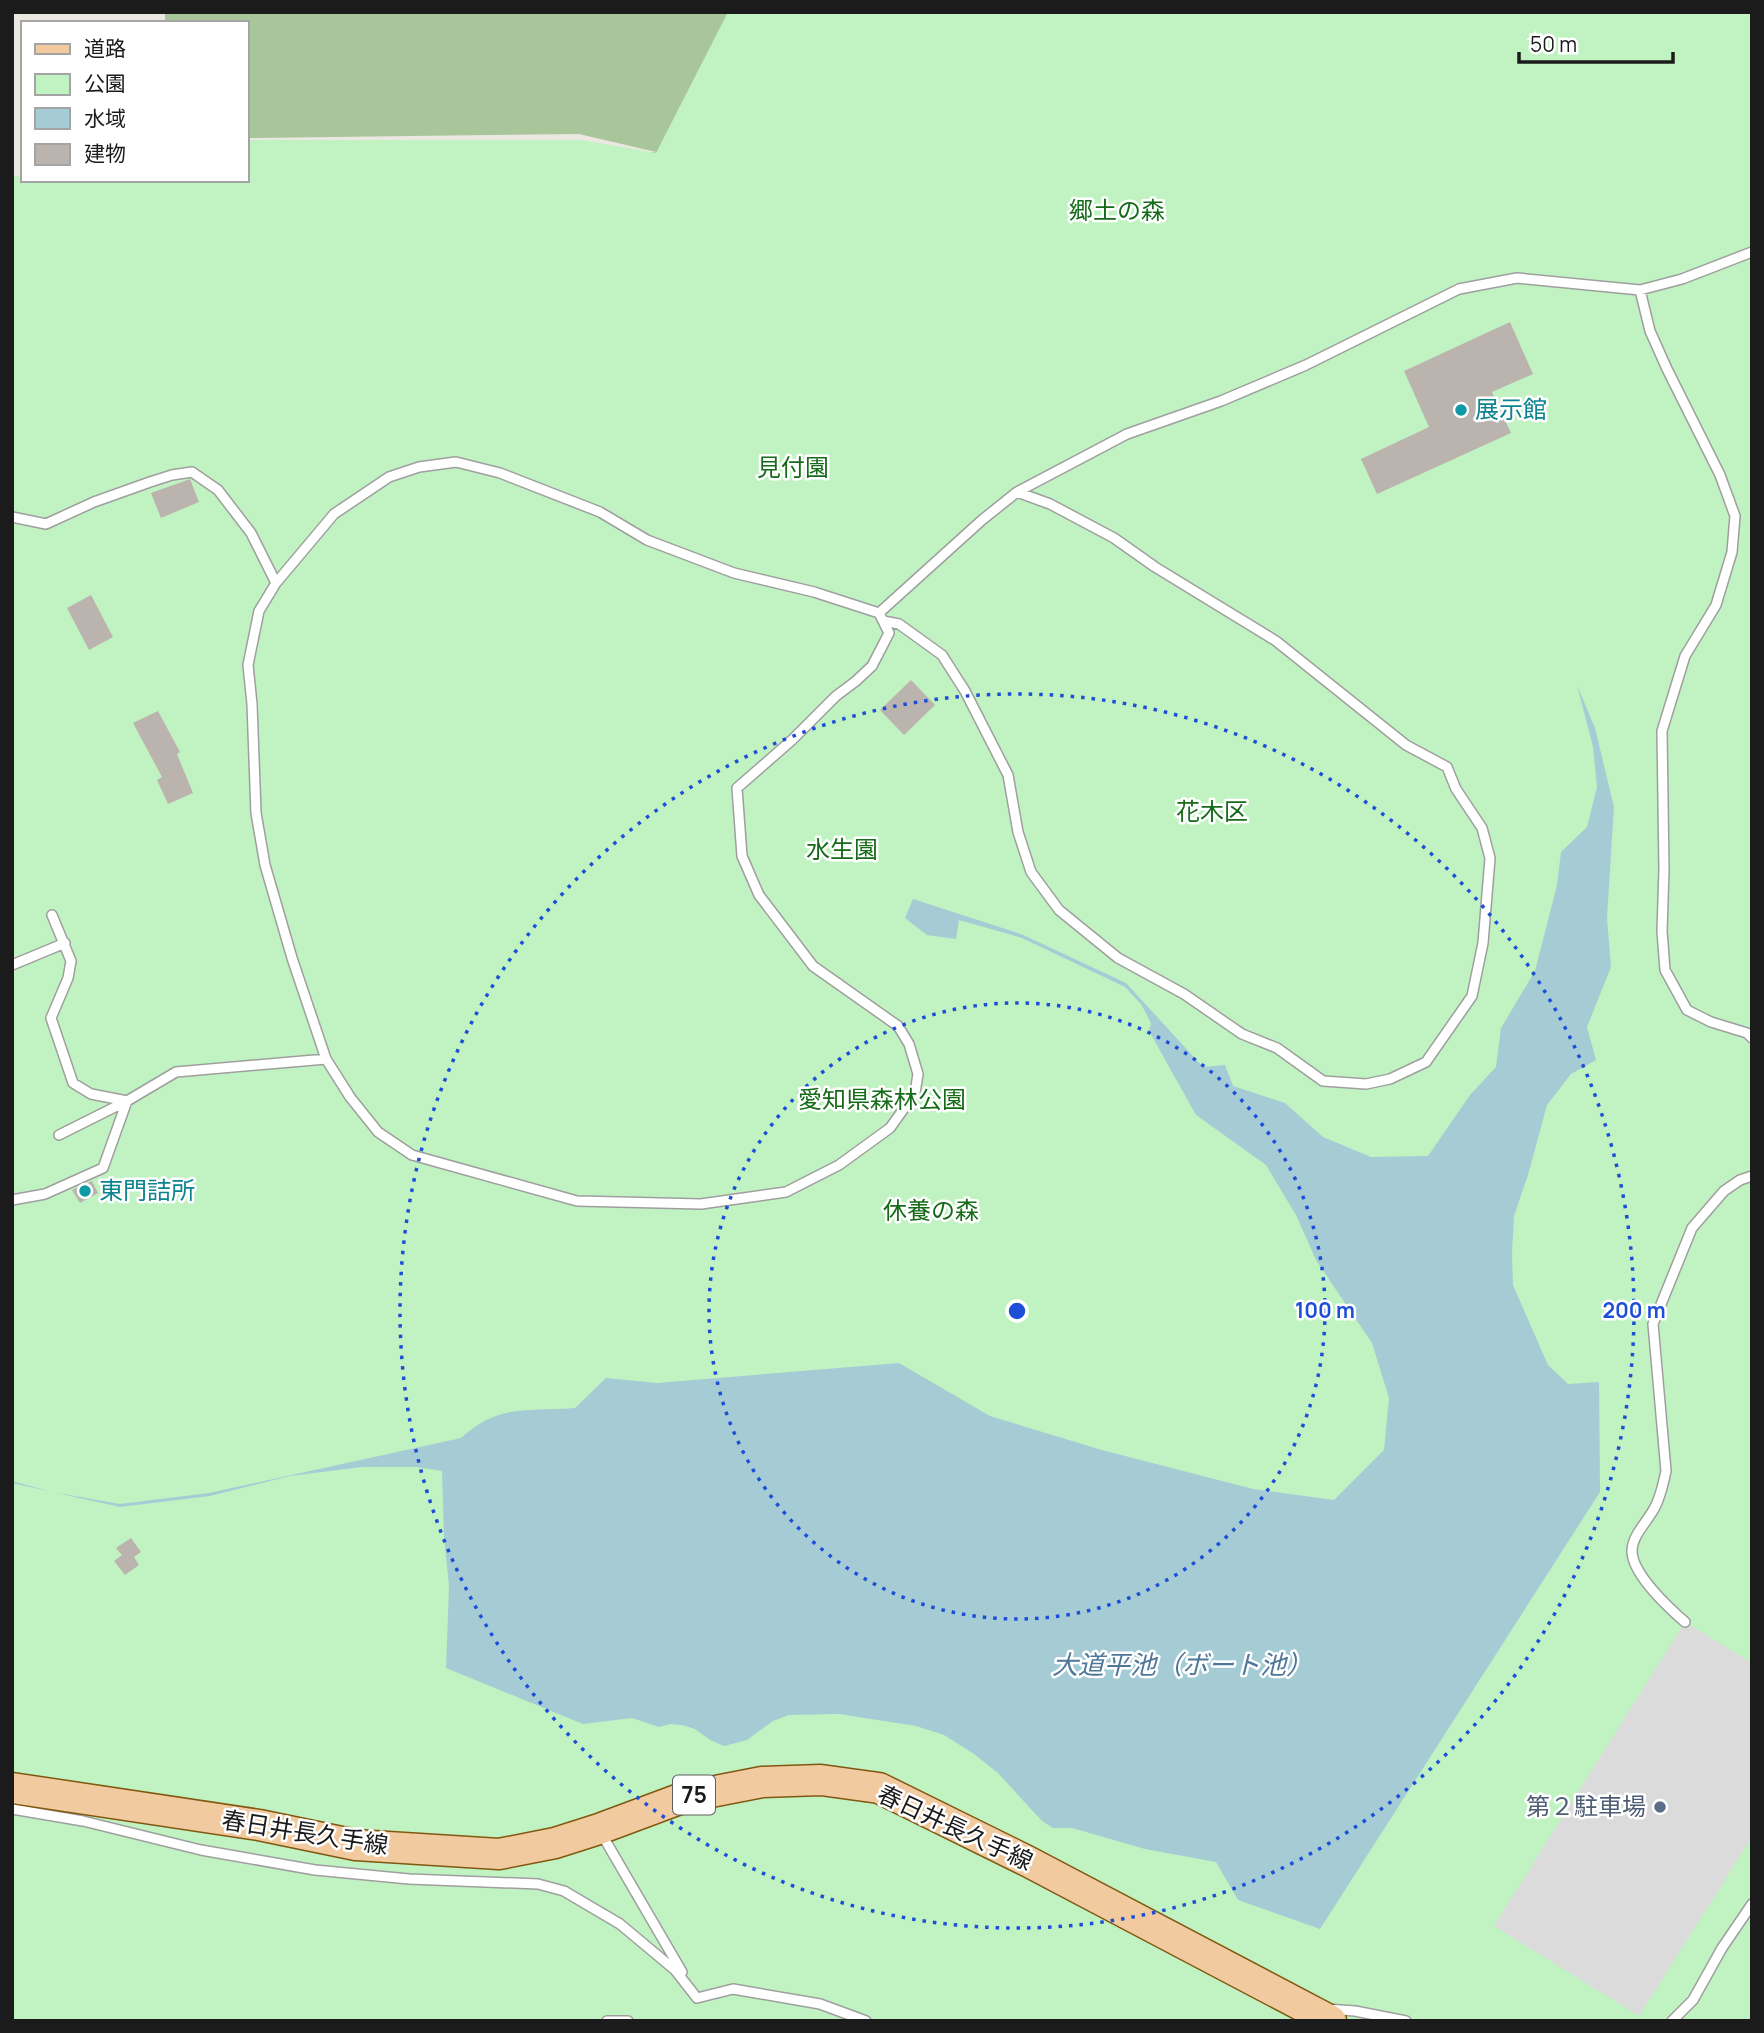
<svg xmlns="http://www.w3.org/2000/svg" width="1764" height="2033" viewBox="0 0 1764 2033" font-family="Manrope,'Noto Sans JP',sans-serif">
<style>
.forest{fill:#a9c69a}
.park{fill:#c1f2c2}
.parking{fill:#dbdbdb}
.water{fill:#a5ccd5}
.building{fill:#bbb3ae}
.lines{fill:none;stroke-linecap:round;stroke-linejoin:round}
.lane-casing{stroke:#9f9f9f;stroke-width:12}
.primary-casing{stroke:#82570f;stroke-width:33}
.lane{stroke:#fff;stroke-width:9}
.primary{stroke:#f1caa0;stroke-width:30}
.ring{fill:none;stroke:#1d4ed8;stroke-width:3.5;stroke-dasharray:3.5 7}
.culture-dot{fill:#0f9aa8;stroke:#fff;stroke-width:2.5}
.service-dot{fill:#5c6f8a;stroke:#fff;stroke-width:2.5}
.labels{text-anchor:middle;stroke-width:5;stroke-linejoin:round;paint-order:stroke}
.shield{fill:#fff;stroke:#5f5f5f;stroke-width:2}
.shield-label{font-size:23px;font-weight:bold;fill:#1b1b1b}
.park-label{font-size:24px;fill:#166b19;stroke:#fff}
.culture-label{font-size:24px;fill:#0d838f;stroke:#fff;text-anchor:start}
.service-label{font-size:24px;fill:#4e5e75;stroke:#fff;text-anchor:end}
.street-label{font-size:24px;fill:#1b1b1b;stroke:#fff}
.water-label{font-size:26px;font-style:italic;fill:#4f7798;stroke:#fff}
.centre{fill:#1d4ed8;stroke:#fff;stroke-width:3.5}
.ring-label{font-size:21px;text-anchor:middle;font-weight:bold;fill:#1d4ed8;stroke:#fff;stroke-width:5;stroke-linejoin:round;paint-order:stroke}
</style>
<rect width="100%" height="100%" fill="#ebe7e1"/>
<path class="forest" d="M165,12H972L533,383L12,176H23V180L191,191L656,152L579,134L247,138V23H165Z"/>
<path class="park" d="M728,12H1752V2021H12V176H23V180H247V140H582L656,153Z"/>
<path class="parking" d="M1685,1622L1752,1663V1837L1639,2016L1494,1926Z"/>
<path class="water" d="M1577,685L1595,728L1614,807L1607,918L1611,967L1587,1027L1596,1060L1571,1074L1547,1105L1528,1175L1514,1216L1512,1253L1513,1285L1548,1365L1568,1384L1599,1382L1600,1492L1320,1929L1238,1900L1216,1862L1145,1849L1072,1828H1053L1042,1821L998,1773L974,1754L944,1735L916,1726L839,1714L789,1715L773,1721L747,1740L724,1746L710,1740L695,1729L682,1725L670,1724L659,1727L632,1718L583,1724L446,1668L449,1587L444,1536L442,1471L416,1467H362L290,1476L210,1496L120,1507L12,1483V1481L52,1492L120,1504L209,1493L461,1438C499,1403 529,1412 575,1408L606,1378L657,1383L899,1363L990,1416L1102,1450L1253,1489L1334,1500L1384,1450L1389,1398L1372,1343L1316,1260L1296,1215L1266,1165L1196,1115L1149,1031L1151,1023L1141,1004L1125,987L1022,938L959,920L956,939L927,935L905,918L913,899L1021,934L1126,983L1203,1067L1225,1065L1233,1086L1285,1103L1323,1137L1371,1157L1428,1156L1470,1095L1496,1067L1501,1028L1535,971L1557,885L1561,852L1587,827L1597,787L1593,747Z"/>
<path class="building" d="M1510,322L1533,374L1492,392L1511,433L1377,494L1361,459L1429,427L1404,371Z
M190,479L199,502L161,518L151,493Z
M91,595L113,637L89,650L67,608Z
M911,680L935,705L904,735L880,710Z
M158,711L180,752L177,754L193,793L168,804L157,780L162,777L133,723Z
M92,1181L98,1193L80,1203L72,1190Z
M131,1538L141,1552L134,1557L139,1565L125,1575L114,1561L122,1555L116,1548Z"/>
<g class="lines">
<g class="lane-casing">
<path id="lane" d="M1640,290L1650,331L1667,369L1720,475L1735,516L1732,552L1716,605L1685,656L1662,731L1664,869L1662,931L1665,970L1687,1010L1711,1022L1747,1033L1752,1038
M456,462L500,473L600,512L647,540L734,573L814,592L879,613L889,633L872,666L856,681L836,696L792,740L737,788L742,856L759,895L813,966L898,1026L909,1044L918,1074L915,1093L890,1128L839,1165L786,1192L701,1204L577,1201L412,1155L378,1132L350,1097L326,1059L292,958L265,865L256,813L252,704L248,665L259,611L276,583L334,514L389,477L419,467Z
M12,517L46,524L94,502L150,482L172,475L192,472L218,490L251,533L276,583
M879,613L982,520L1017,492L1127,434L1221,401L1306,365L1459,289L1517,278L1640,290L1682,279L1752,252
M883,621L899,624L942,655L965,691L1008,775L1018,832L1031,872L1059,910L1118,958L1184,994L1242,1034L1277,1048L1323,1081L1366,1084L1390,1079L1426,1062L1472,996L1483,943L1490,858L1482,828L1456,789L1447,767L1406,745L1276,641L1155,567L1114,538L1050,504L1017,492
M52,915L71,961L68,978L51,1018L73,1083L91,1094L127,1101
M12,965L65,943
M59,1135L127,1101
M12,1200L45,1194L103,1168L127,1101L176,1072L326,1059
M1685,1622C1669,1608 1631,1573 1632,1550C1633,1534 1648,1521 1655,1507C1661,1496 1663,1484 1666,1471L1653,1324L1692,1228L1724,1191L1740,1180L1752,1176
M12,1809L83,1821L201,1850L315,1870L409,1879L538,1884L564,1891L620,1924L675,1970L697,1998
M601,1833L682,1972
M697,1998L733,1989L820,2004L866,2021
M1326,2009L1355,2011L1406,2021
M607,2021H628
M1672,2021L1693,2000L1722,1948L1752,1904"/>
</g>
<g class="primary-casing">
<path id="primary" d="M12,1788L259,1825L356,1845L499,1854L555,1843L599,1829L685,1797L762,1782L821,1780L879,1788L1027,1861L1331,2021"/>
</g>
<use href="#lane" class="lane"/>
<use href="#primary" class="primary"/>
</g>
<g class="ring">
<circle cx="1017" cy="1311" r="308"/>
<circle cx="1017" cy="1311" r="617"/>
</g>
<g class="culture-dot">
<circle cx="1461" cy="410" r="7"/>
<circle cx="85" cy="1191" r="7"/>
</g>
<circle class="service-dot" cx="1660" cy="1807" r="7"/>
<g class="labels">
<rect class="shield" x="673" y="1775.5" width="42" height="39" rx="5"/>
<g class="shield-label">
<text x="694" y="1803">75</text>
</g>
<g class="park-label">
<text x="1117" y="219">郷土の森</text>
<text x="793" y="476">見付園</text>
<text x="1212" y="820">花木区</text>
<text x="842" y="858">水生園</text>
<text x="882" y="1108">愛知県森林公園</text>
<text x="931" y="1219">休養の森</text>
</g>
<g class="culture-label">
<text x="1475" y="418">展示館</text>
<text x="99" y="1199">東門詰所</text>
</g>
<g class="service-label">
<text x="1646" y="1815">第２駐車場</text>
</g>
<g class="street-label">
<text transform="translate(955 1828) rotate(25)" y="8">春日井長久手線</text>
<text transform="translate(305 1833) rotate(9)" y="8">春日井長久手線</text>
</g>
<g class="water-label">
<text x="1182" y="1674">大道平池（ボート池）</text>
</g>
</g>
<circle cx="1017" cy="1311" r="10" class="centre"/>
<g class="ring-label">
<text x="1325" y="1318">100 m</text>
<text x="1634" y="1318">200 m</text>
</g>
<rect width="1764" height="2033" fill="none" stroke="#1b1b1b" stroke-width="28"/>
<rect x="21" y="21" width="228" height="161" fill="#ffffff" stroke="#a4a4a4" stroke-width="2"/>
<rect x="35" y="44" width="35" height="10" fill="#f1caa0" stroke="#a4a4a4" stroke-width="2"/>
<text x="84" y="56" font-size="21" fill="#1b1b1b">道路</text>
<rect x="35" y="74" width="35" height="21" fill="#c1f2c2" stroke="#a4a4a4" stroke-width="2"/>
<text x="84" y="91" font-size="21" fill="#1b1b1b">公園</text>
<rect x="35" y="108" width="35" height="21" fill="#a5ccd5" stroke="#a4a4a4" stroke-width="2"/>
<text x="84" y="126" font-size="21" fill="#1b1b1b">水域</text>
<rect x="35" y="144" width="35" height="21" fill="#bbb3ae" stroke="#a4a4a4" stroke-width="2"/>
<text x="84" y="161" font-size="21" fill="#1b1b1b">建物</text>
<path d="M1519 52v10h154v-10" fill="none" stroke="#1b1b1b" stroke-width="3.5"/>
<text x="1530" y="52" font-size="21" fill="#1b1b1b" stroke="#ffffff" stroke-width="5" paint-order="stroke">50 m</text>
</svg>
